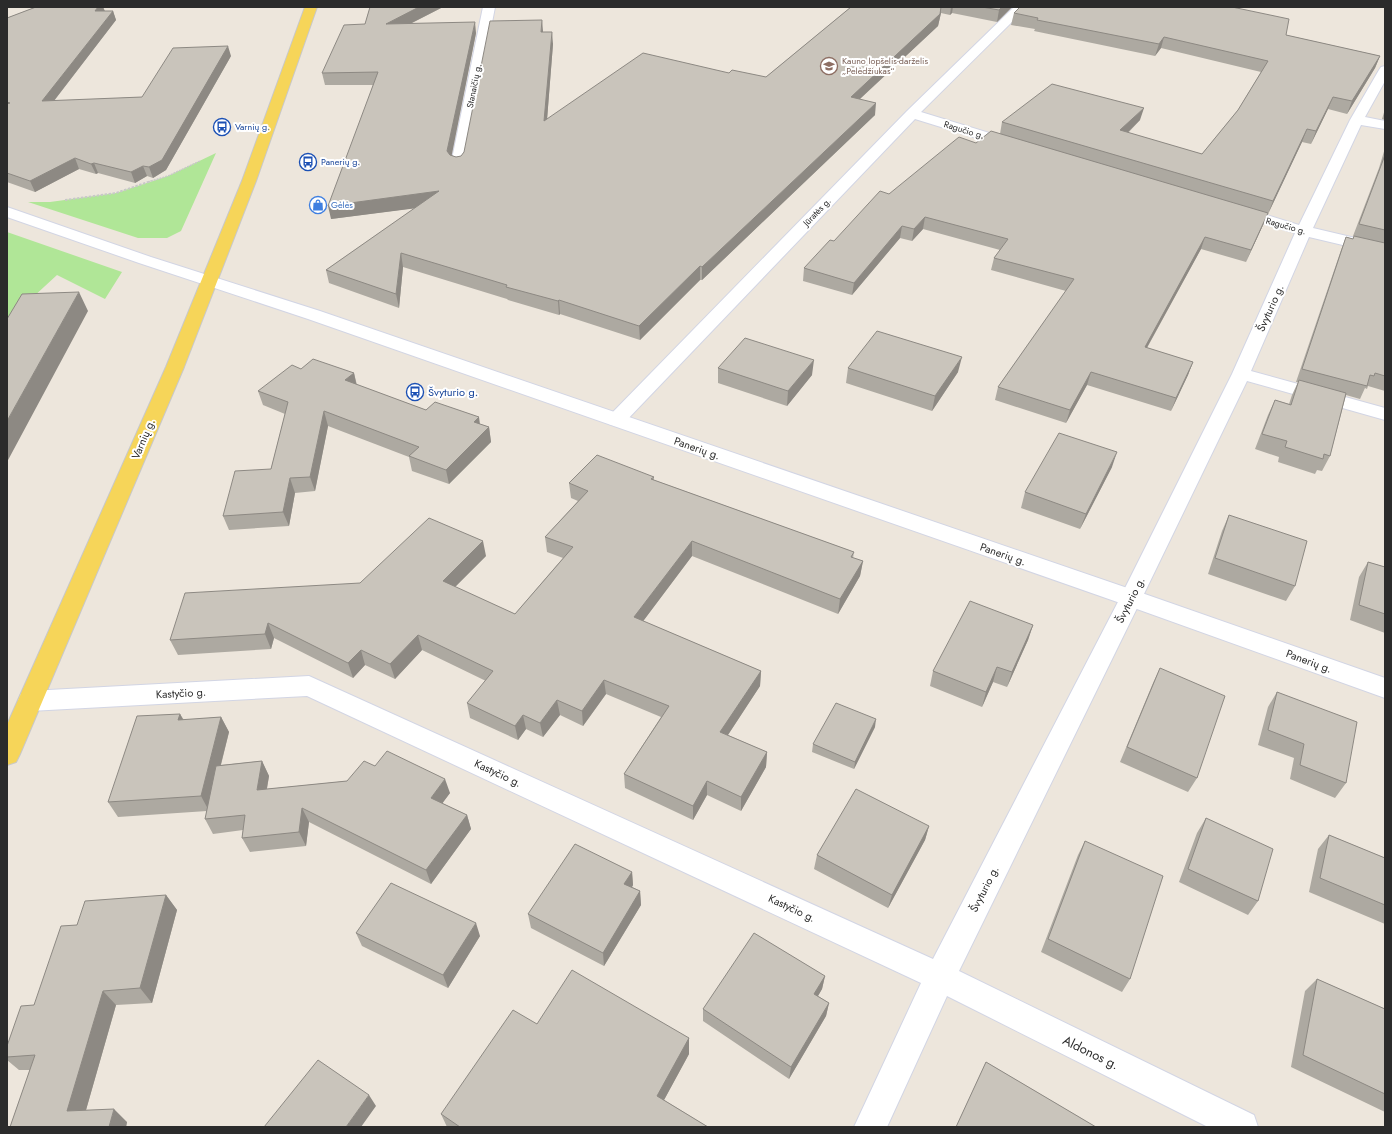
<svg xmlns="http://www.w3.org/2000/svg" width="1392" height="1134" viewBox="0 0 1392 1134" font-family="Jost,sans-serif">
<style>
.green{fill:#b0e697}
.lines{fill:none;stroke-linecap:round;stroke-linejoin:round}
.street-casing{stroke:#d2d5e4;stroke-width:2}
.secondary-casing{stroke:#d2d5e4;stroke-width:2}
.primary-casing{stroke:#c8c8c8;stroke-width:2}
.path-far1{stroke:#c8c8c8;stroke-width:1.5;stroke-dasharray:2 1;stroke-linecap:butt}
.path{stroke:#c8c8c8;stroke-width:2;stroke-dasharray:2.5 1.5;stroke-linecap:butt}
.street{fill:#fff;fill-rule:evenodd}
.secondary{fill:#fff;fill-rule:evenodd}
.primary{fill:#f6d559;fill-rule:evenodd}
.wall{fill:#ada9a1}
.shaded-wall{fill:#8d8983}
.building{fill:#c9c4bb;stroke:#8d8983}
.labels{text-anchor:middle;stroke-width:4;stroke-linejoin:round;paint-order:stroke}
.far-education-label{font-size:9px;fill:#785e54;stroke:#fff;text-anchor:start}
.far-street-label{font-size:9px;fill:#2b2b2b;stroke:#fff}
.far-transit-label{font-size:9px;fill:#164399;stroke:#fff;text-anchor:start}
.far-shop-label{font-size:9px;fill:#366cbe;stroke:#fff;text-anchor:start}
.street-label{font-size:11px;fill:#2b2b2b;stroke:#fff}
.transit-label{font-size:11px;fill:#164399;stroke:#fff;text-anchor:start}
.near-street-label{font-size:13px;fill:#2b2b2b;stroke:#fff}
</style>
<rect width="100%" height="100%" fill="#ede6dc"/>
<path class="green" d="M216,153L181,231L167,238H138L28,202H50L116,193L168,176Z
M7,232L122,272L105,299L57,275L7,321Z"/>
<g class="lines">
<g class="street-casing">
<path id="street" d="M483,7H495L465,164L463,167L458,168L453,167L451,164Z
M1014,7H1027L921,112L1019,142L1021,145L1019,148L1014,149L1009,148L915,119L623,424L616,426L609,424L606,420L609,416L907,111Z
M1385,66V81L1365,117L1385,121V129L1361,125L1313,228L1385,245V255L1309,237L1251,371L1385,408V420L1247,381L1142,598L959,971L1254,1115L1258,1127H1208L947,996L887,1127H854L921,983L307,696L30,711L21,708L18,701L21,694L30,691L309,676L933,959L1120,598L1232,374L1295,233L1232,214L1229,211L1232,208L1237,206L1299,225L1350,120L1379,70L1381,67Z"/>
</g>
<g class="secondary-casing">
<path id="secondary" d="M7,207L151,257L320,311L1139,592L1385,678V698L1123,604L308,319L139,263L7,217Z"/>
</g>
<g class="primary-casing">
<path id="primary" d="M305,7H317L256,181L184,367L20,754L16,762L7,765V725L166,367L242,181Z"/>
</g>
<path class="path-far1" d="M148,182L168,176L200,161"/>
<path class="path" d="M65,200L116,193L151,181"/>
<use href="#street" class="street"/>
<use href="#secondary" class="secondary"/>
<use href="#primary" class="primary"/>
</g>
<path class="wall" d="M36,7H103L105,11H113L116,20L54,101L142,97L231,56L166,170L153,178L147,176L135,183L98,173L96,174L79,169L35,192L7,182V18Z
M370,7H443L412,23L476,33L451,155L456,157L461,156L464,152L543,32L553,44L547,119L729,73L766,77L851,7H1012L997,22L952,13L950,15L941,13L938,26L860,99L875,115L702,280H700L640,340L560,314L559,315L508,300L507,299L403,267L399,308L329,283L326,270L415,208L331,219L373,85H325L322,73L365,24Z
M1014,13L1286,35L1380,56L1375,68L1347,114L1328,109L1311,144L1302,142L1268,214H1267L1263,225L1246,262L1201,249L1147,348L1193,362L1188,375L1171,411L1087,385L1066,423L995,400L998,387L1066,291L991,270L994,258L1000,250L923,229L912,241L900,238L852,295L803,281L804,268L834,241L889,194L976,143L1000,134L1002,122L1140,120L1128,133L1202,154L1238,110L1261,72L1161,48L1155,56L1034,31L1035,29L1011,25Z
M1385,109V120L1382,119Z
M1385,148V391L1368,386L1367,389L1365,388L1360,399L1346,395L1330,456L1322,471L1317,470L1315,474L1278,462L1279,457L1255,449L1268,415L1275,400L1289,404L1292,395L1298,382H1296L1341,250L1346,237L1353,239L1354,236H1353L1379,168Z
M718,368L812,375L787,406L718,383Z
M848,368L958,372L932,411L846,383Z
M301,369L354,373L357,385L426,410L480,424L489,427L491,442L449,484L412,471L409,457L328,426L315,491L295,493L289,526L229,530L223,516L271,469L285,414L263,405L258,391Z
M1112,467L1080,529L1021,508L1025,492Z
M654,477V480L854,552L853,558L863,561L860,576L838,614L692,556L643,621L761,671L760,686L728,735L767,752L766,767L741,811L707,795L693,820L625,788L624,774L661,717L606,694L583,726L560,715L543,737L526,729L518,740L470,718L467,703L486,681L422,650L395,679L365,665L353,678L274,638L271,649L178,655L170,640L360,583L486,556L455,587L515,614L563,558L547,552L545,537L578,501L571,498L569,483Z
M1229,515L1295,586L1286,601L1208,574L1222,531Z
M1368,562L1385,567V633L1350,620L1359,577Z
M1033,625L1028,640L1007,687L993,682L982,707L930,686L933,671Z
M1160,668L1197,778L1188,792L1120,762L1153,683Z
M1277,692L1346,783L1335,798L1290,779L1294,758L1258,745L1268,707Z
M180,714L184,720L221,717L229,732L221,765L262,761L269,776L267,789L347,781L375,766L450,793L442,803L467,815L471,829L431,884L309,822L306,846L250,852L242,838L243,830L213,834L205,819L207,811L118,817L108,802Z
M875,727L854,769L812,752L813,744Z
M1206,818L1258,901L1248,915L1179,882L1197,833Z
M929,826L925,840L888,908L814,869L817,855Z
M1329,835L1385,858V924L1309,892L1318,849Z
M1085,841L1130,979L1122,992L1041,952L1078,855Z
M632,872L633,885L632,887L640,891L641,905L604,966L531,928L528,914Z
M166,895L177,910L152,1003L116,1005L86,1110L127,1122L126,1127H10L30,1070H19L7,1060V1046L34,1005L77,925Z
M356,933L480,936L448,988L362,946Z
M825,976L822,989L818,996L829,1003L826,1016L789,1079L703,1021V1009Z
M1317,979L1385,1009V1112L1291,1067L1305,991Z
M537,1024L689,1038V1054L664,1100L708,1127H447L441,1114Z
M986,1062L1096,1127H956Z"/>
<path class="shaded-wall" d="M98,7H103L105,12L95,11Z
M419,7H443L388,35L386,24Z
M941,7V13L938,26L849,109L851,97Z
M951,7H953L952,13L950,15Z
M1002,7H1012L997,22L999,10Z
M113,11L116,20L46,111L42,101Z
M542,20L543,31L542,44L541,32Z
M475,22L476,33L450,164L447,151Z
M552,32L553,44L546,133L544,121Z
M1164,37L1161,48L1155,56L1159,44Z
M228,46L231,56L166,170L153,178L149,167Z
M1380,56L1375,68L1347,114L1352,101Z
M1333,97L1328,109L1311,144L1316,131Z
M876,103L875,115L702,280V267Z
M1144,108L1140,120L1117,143L1120,130Z
M1307,129L1302,142L1268,214L1273,201Z
M75,158L79,169L35,192L30,181Z
M94,163L98,173L96,174L91,164Z
M143,166L147,176L135,183L131,172Z
M439,191L441,205L331,219L328,206Z
M1268,213L1263,225L1246,262L1251,250Z
M925,217L923,229L912,241L914,229Z
M902,226L900,238L852,295L854,283Z
M1205,237L1201,249L1140,360L1145,347Z
M401,253L403,267L399,308L396,294Z
M700,266V280L640,340L639,326Z
M79,292L88,311L7,462V421Z
M559,300L560,314L559,315L558,301Z
M962,357L958,372L932,411L935,396Z
M814,360L812,375L787,406L788,391Z
M1193,362L1188,375L1171,411L1176,398Z
M1091,372L1087,385L1066,423L1070,410Z
M354,373L357,388L345,380Z
M324,411L328,426L315,491L310,477Z
M479,417L481,432L474,422Z
M489,427L491,442L449,484L446,470Z
M1117,452L1112,467L1080,529L1086,514Z
M290,478L295,493L289,526L283,512Z
M483,541L486,556L446,596L443,581Z
M692,541V556L635,632L634,617Z
M863,561L860,576L838,614L840,599Z
M268,623L274,638L271,649L265,634Z
M1033,625L1028,640L1007,687L1012,672Z
M418,635L422,650L395,679L390,664Z
M361,650L365,665L353,678L348,663Z
M997,667L993,682L982,707L986,692Z
M761,671L760,686L720,747V732Z
M604,680L606,694L583,726L582,711Z
M557,700L560,715L543,737L540,723Z
M180,714L188,729L178,720Z
M523,715L526,729L518,740L515,726Z
M221,717L229,732L209,811L201,796Z
M876,719L875,727L854,769L855,762Z
M767,752L766,767L741,811V797Z
M262,761L269,776L264,804L257,790Z
M445,779L450,793L436,812L431,798Z
M707,781V795L693,820V806Z
M302,808L309,822L306,846L299,832Z
M467,815L471,829L431,884L426,870Z
M929,826L925,840L888,908L892,895Z
M632,872L633,885L626,898L624,884Z
M640,891L641,905L604,966L603,953Z
M166,895L177,910L152,1003L140,988Z
M476,923L480,936L448,988L443,975Z
M825,976L822,989L812,1006L814,994Z
M103,991L116,1005L82,1124L67,1111Z
M829,1003L826,1016L789,1079L791,1067Z
M689,1038V1054L658,1111L657,1096Z
M369,1095L376,1106L361,1127H346Z
M114,1109L127,1122L126,1127H109Z"/>
<path class="building" d="M36,7H98L95,11H113L42,101L142,97L173,48L228,46L162,160L149,167L143,166L131,172L94,163L91,164L75,158L30,181L7,173V104L10,103L7,102V18Z
M370,7H419L386,24L475,22L447,151L450,155L456,157L461,156L464,152L490,21L542,20L541,32H552L544,121L643,53L729,73L732,70L766,77L851,7H941L940,14L851,97L876,103L702,267L700,266L639,326L559,300L558,301L506,287L507,285L401,253L396,294L326,270L439,191L328,206L378,72L322,73L344,25L365,24Z
M982,7H1002L999,10Z
M1020,7H1232L1289,19L1286,35L1380,56L1352,101L1333,97L1316,131L1307,129L1273,201L1002,122L1052,84L1144,108L1120,130L1202,154L1238,110L1268,61L1164,37L1159,44L1037,20L1038,18L1014,13Z
M991,131L1268,213L1251,250L1205,237L1145,347L1193,362L1176,398L1091,372L1070,410L998,387L1074,279L994,258L1008,239L925,217L914,229L902,226L854,283L804,268L830,240L834,241L880,191L889,194L959,137L976,143Z
M1385,155V230L1359,224Z
M1354,236L1385,243V376L1375,373L1374,376L1370,375L1367,386L1302,369L1346,237L1353,239Z
M79,292L7,421V319L22,294Z
M877,331L962,357L935,396L848,368Z
M745,338L814,360L788,391L718,368Z
M313,359L354,373L345,380L426,410L435,402L479,417L474,422L489,427L446,470L409,456L419,447L324,411L310,477L290,478L283,512L223,516L235,471L271,469L288,402L258,391L292,365L301,369Z
M1299,380L1346,393L1330,456L1324,454L1323,459L1285,447L1287,441L1262,434L1275,400L1291,405Z
M1059,433L1117,452L1086,514L1025,492Z
M597,455L654,477L651,479L854,552L851,557L863,561L840,599L692,541L634,617L761,671L720,732L767,752L741,797L707,781L693,806L624,774L669,706L604,680L582,711L557,700L540,723L523,715L515,726L467,703L493,671L418,635L390,664L361,650L348,663L268,623L265,634L170,640L185,593L360,583L429,518L483,541L443,581L515,614L573,547L545,537L588,491L569,483Z
M1229,515L1307,541L1295,586L1215,558Z
M1368,562L1385,567V614L1359,605Z
M970,601L1033,625L1012,672L997,667L986,692L933,671Z
M1160,668L1225,696L1197,778L1127,747Z
M1277,692L1357,722L1346,783L1300,765L1304,744L1268,730Z
M836,703L876,719L855,762L813,744Z
M180,714L178,720L221,717L201,796L108,802L137,716Z
M387,751L445,779L431,798L467,815L426,870L302,808L299,832L242,838L245,815L205,819L216,766L262,761L257,790L347,781L364,761L375,766Z
M856,789L929,826L892,895L817,855Z
M1206,818L1273,849L1258,901L1188,869Z
M1329,835L1385,858V905L1320,878Z
M1085,841L1163,876L1130,979L1048,939Z
M575,844L632,872L624,884L640,891L603,953L528,914Z
M391,883L476,923L443,975L356,933Z
M166,895L140,988L103,991L67,1111L114,1109L109,1127H10L35,1055L7,1057V1046L21,1006L34,1005L61,926L77,925L85,901Z
M754,933L825,976L814,994L829,1003L791,1067L703,1009Z
M572,970L689,1038L657,1096L708,1127H460L441,1114L513,1010L537,1024Z
M1317,979L1385,1009V1094L1303,1055Z
M318,1060L369,1095L346,1127H264Z
M986,1062L1096,1127H956Z"/>
<defs>
<g id="school-ring" transform="scale(0.9)"><circle r="9.5" fill="#fff" stroke="#8d6e63" stroke-width="1.5"/><path d="M0-5L7-2L0 1L-7-2ZM-4 1L0 2.5L4 1V4Q0 6-4 4Z" fill="#8d6e63"/></g>
<g id="bus-ring" transform="scale(0.9)"><circle r="9.5" fill="#fff" stroke="#1a4fb4" stroke-width="1.5"/><path d="M-5-6H5V4H4V6H2V4H-2V6H-4V4H-5ZM-3.5-4V0h7V-4ZM-3.5 1.2v1.5H-2V1.2ZM2 1.2v1.5H3.5V1.2Z" fill="#1a4fb4"/></g>
<g id="shop-ring" transform="scale(0.9)"><circle r="9.5" fill="#fff" stroke="#3f7fe0" stroke-width="1.5"/><path d="M-5-2.5h2.3a2.7 3.5 0 0 1 5.4 0H5L5.5 6h-11ZM-1.5-2.5h3a1.5 2.3 0 0 0-3 0Z" fill="#3f7fe0"/></g>
</defs>
<g fill-rule="evenodd">
<use href="#school-ring" x="829" y="66"/>
<use href="#bus-ring" x="222" y="127"/>
<use href="#bus-ring" x="308" y="162"/>
<use href="#shop-ring" x="318" y="205"/>
<use href="#bus-ring" x="415" y="392"/>
</g>
<g class="labels">
<g class="far-education-label">
<text x="842" y="64">Kauno lopšelis-darželis<tspan x="842" dy="10">„Pelėdžiukas“</tspan></text>
</g>
<g class="far-street-label">
<text transform="translate(474 86) rotate(-79)" y="3">Stanaičių g.</text>
<text transform="translate(964 130) rotate(17)" y="3">Ragučio g.</text>
<text transform="translate(817 212) rotate(-46)" y="3">Jūratės g.</text>
<text transform="translate(1286 226) rotate(16)" y="3">Ragučio g.</text>
</g>
<g class="far-transit-label">
<text x="235" y="130">Varnių g.</text>
<text x="321" y="165">Panerių g.</text>
</g>
<g class="far-shop-label">
<text x="331" y="208">Gėlės</text>
</g>
<g class="street-label">
<text transform="translate(1270 308) rotate(-66)" y="4">Švyturio g.</text>
<text transform="translate(143 439) rotate(-67)" y="4">Varnių g.</text>
<text transform="translate(697 448) rotate(19)" y="4">Panerių g.</text>
<text transform="translate(1003 554) rotate(19)" y="4">Panerių g.</text>
<text transform="translate(1130 600) rotate(-63)" y="4">Švyturio g.</text>
<text transform="translate(1309 661) rotate(20)" y="4">Panerių g.</text>
<text transform="translate(181 693) rotate(-3)" y="4">Kastyčio g.</text>
<text transform="translate(498 773) rotate(25)" y="4">Kastyčio g.</text>
<text transform="translate(984 889) rotate(-63)" y="4">Švyturio g.</text>
<text transform="translate(792 908) rotate(25)" y="4">Kastyčio g.</text>
</g>
<g class="transit-label">
<text x="428" y="396">Švyturio g.</text>
</g>
<g class="near-street-label">
<text transform="translate(1091 1052) rotate(26)" y="5">Aldonos g.</text>
</g>
</g>
<rect width="1392" height="1134" fill="none" stroke="#2b2b2b" stroke-width="16"/>
</svg>
